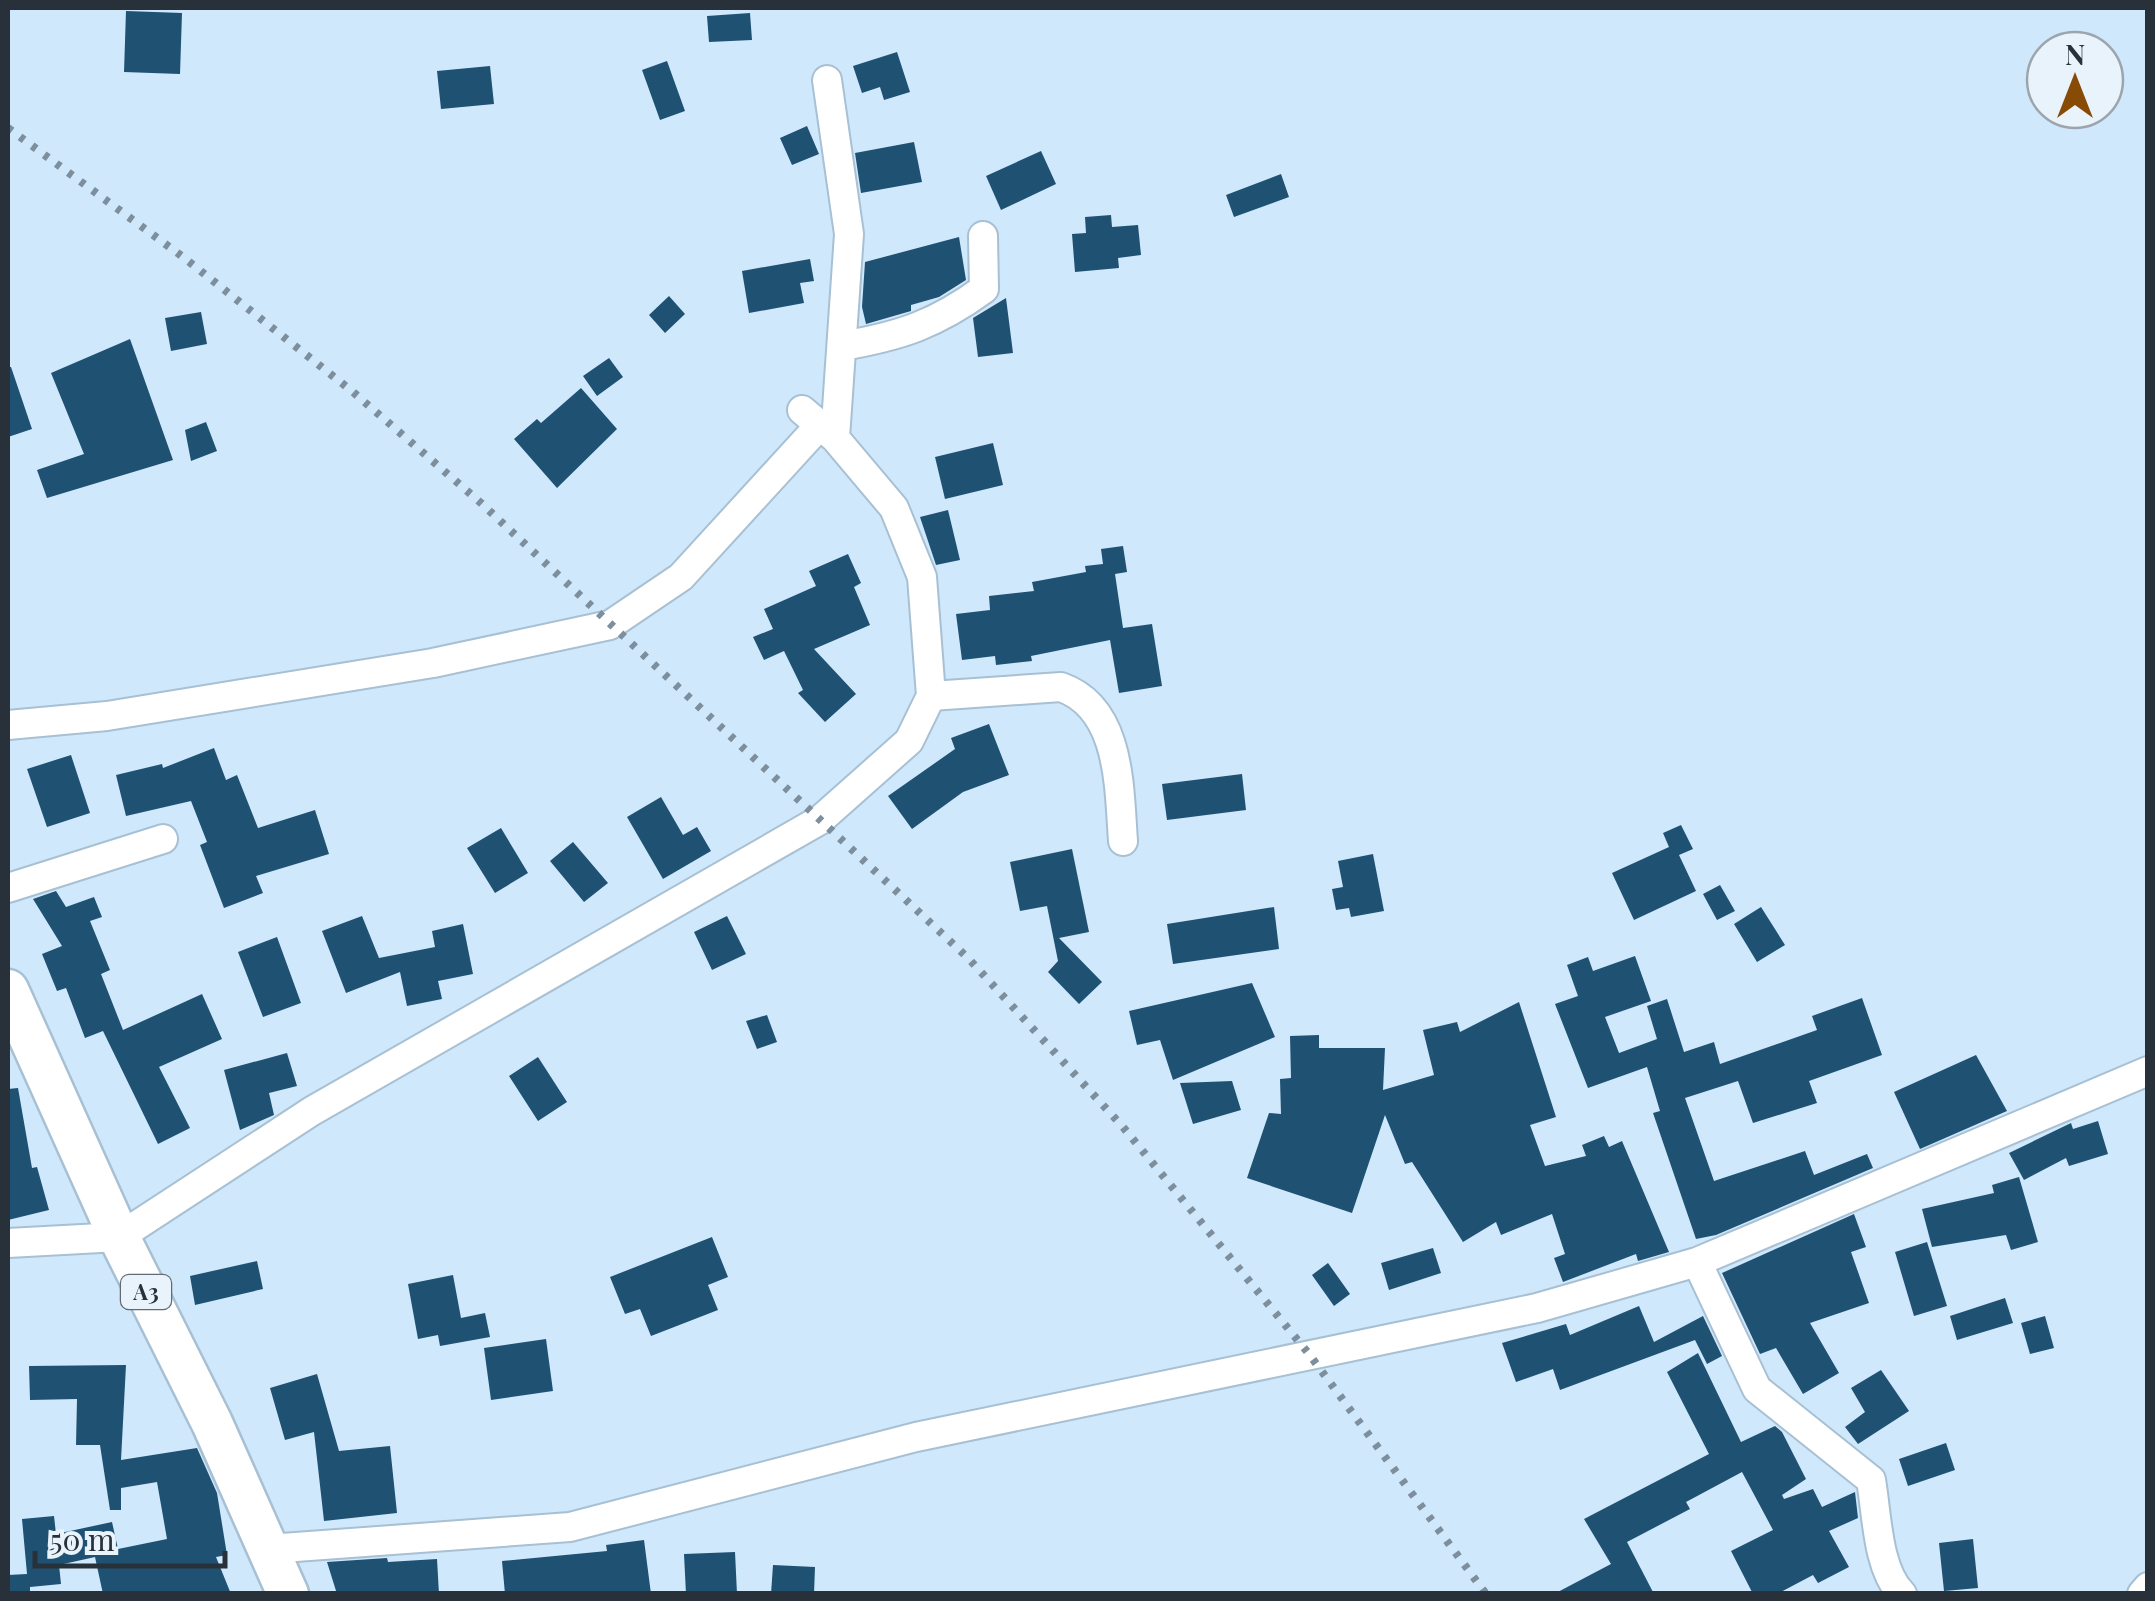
<svg xmlns="http://www.w3.org/2000/svg" width="2155" height="1601" viewBox="0 0 2155 1601" font-family="'Playfair Display',serif">
<style>
.building{fill:#1f5173}
.lines{fill:none;stroke-linecap:round;stroke-linejoin:round}
.minor-casing{stroke:#a8c0d3;stroke-width:32}
.highway-casing{stroke:#a8c0d3;stroke-width:45}
.minor{stroke:#fff;stroke-width:28}
.highway{stroke:#fff;stroke-width:40}
.rail{stroke:#7d8e9d;stroke-width:8;stroke-dasharray:5 10;stroke-linecap:butt}
.labels{text-anchor:middle;stroke-width:10;stroke-linejoin:round;paint-order:stroke}
.shield{fill:#e9f3fb;stroke:#626b73;stroke-width:2.5}
.shield-label{font-size:22px;font-weight:bold;fill:#283139}
</style>
<rect width="100%" height="100%" fill="#cfe8fc"/>
<path class="building" d="M126,11L182,13L180,74L124,72Z
M750,13L752,40L709,42L707,16Z
M897,52L910,92L884,100L880,87L862,93L853,66Z
M667,61L685,111L660,120L642,70Z
M490,66L494,104L441,109L437,71Z
M807,126L819,154L792,165L780,138Z
M914,142L922,182L861,193L855,153Z
M1041,151L1056,184L1001,210L986,176Z
M1281,174L1289,197L1234,217L1226,195Z
M1111,215L1112,227L1138,225L1141,255L1118,258L1119,268L1075,272L1072,234L1086,233L1085,217Z
M959,237L966,280L939,297L911,305V311L866,324L862,307L865,262Z
M810,259L814,281L800,283L804,303L749,313L742,271Z
M669,296L685,314L665,333L649,315Z
M1006,298L1013,353L978,357L973,318Z
M201,312L207,344L171,351L165,318Z
M130,339L173,460L47,498L37,470L84,454L51,373Z
M609,358L623,377L597,396L583,376Z
M8,367H11L32,429L8,437Z
M581,388L617,429L557,488L514,439L537,419L541,423Z
M206,422L217,451L191,461L185,430Z
M993,443L1003,485L945,499L935,457Z
M948,510L960,560L936,565L920,517Z
M1123,546L1127,572L1115,574L1123,628L1152,624L1162,686L1119,693L1110,640L1031,656L1032,661L996,665L995,656L962,660L956,614L990,610L989,596L1034,591L1032,582L1086,572L1085,566L1103,564L1101,549Z
M848,554L861,583L854,587L870,625L814,649L856,694L825,722L798,693L803,690L784,651L764,660L753,637L773,629L764,609L816,586L809,571Z
M989,724L1009,775L963,792L912,829L888,796L955,749L951,738Z
M214,748L226,780L237,775L258,828L315,810L329,854L256,876L263,893L224,908L200,845L207,842L191,801L126,816L116,775L162,764L163,768Z
M71,755L90,813L47,827L27,769Z
M1242,774L1246,810L1167,820L1162,784Z
M661,797L683,835L697,827L711,851L663,879L627,817Z
M1681,825L1693,849L1679,855L1696,891L1634,920L1612,873L1669,847L1663,833Z
M501,828L528,873L495,893L467,848Z
M573,842L608,883L584,902L550,861Z
M1072,849L1089,932L1059,938L1102,982L1079,1004L1048,972L1058,961L1047,906L1020,911L1010,862Z
M1373,854L1384,911L1351,917L1349,908L1336,910L1332,889L1343,887L1338,861Z
M1720,885L1735,911L1717,920L1703,894Z
M56,891L66,907L94,897L102,917L90,921L110,970L101,974L123,1030L202,994L222,1039L159,1067L190,1128L158,1144L103,1031L85,1038L66,988L57,991L42,954L62,946L33,899Z
M1274,907L1279,949L1173,964L1167,924Z
M1761,907L1785,945L1757,962L1734,924Z
M362,916L379,958L435,947L432,931L463,924L473,974L438,981L442,999L407,1006L400,972L346,993L322,931Z
M727,916L746,954L712,970L694,932Z
M277,937L301,1003L263,1017L238,952Z
M1635,956L1651,1001L1605,1017L1619,1053L1657,1039L1647,1006L1667,999L1684,1052L1714,1042L1720,1064L1817,1030L1812,1016L1862,998L1882,1055L1809,1081L1817,1103L1753,1123L1738,1081L1685,1098L1714,1181L1805,1151L1814,1175L1867,1154L1873,1168L1716,1235L1696,1239L1653,1113L1660,1111L1647,1067L1588,1088L1555,1004L1578,996L1567,965L1588,957L1593,971Z
M1252,983L1275,1037L1173,1080L1160,1040L1137,1045L1129,1011Z
M1519,1002L1556,1117L1530,1125L1545,1166L1586,1156L1582,1145L1604,1136L1609,1147L1622,1141L1669,1252L1638,1261L1636,1254L1563,1282L1554,1258L1565,1254L1552,1214L1501,1235L1496,1222L1463,1242L1412,1162L1405,1164L1385,1115L1352,1213L1247,1178L1269,1113L1281,1114L1280,1079L1291,1078L1290,1036L1319,1035V1048H1385L1383,1090L1434,1075L1423,1030L1457,1022L1460,1032Z
M767,1015L777,1042L757,1049L746,1021Z
M287,1053L297,1086L269,1093L274,1115L240,1130L224,1070Z
M1976,1055L2007,1111L1920,1149L1894,1092Z
M538,1057L567,1102L538,1121L509,1076Z
M1232,1081L1241,1110L1193,1124L1180,1083Z
M18,1088L32,1168L37,1167L49,1210L8,1220V1089Z
M2098,1121L2108,1154L2069,1166L2066,1158L2024,1180L2009,1153L2071,1123L2073,1129Z
M2019,1177L2038,1242L2011,1250L2006,1235L1932,1247L1922,1209L1994,1193L1992,1185Z
M1854,1214L1866,1247L1851,1252L1869,1303L1810,1323L1839,1373L1803,1394L1776,1348L1760,1354L1722,1273Z
M712,1237L728,1277L708,1285L718,1310L651,1336L640,1309L625,1314L610,1277Z
M1927,1242L1947,1306L1914,1316L1895,1252Z
M1433,1248L1441,1273L1389,1290L1381,1263Z
M257,1261L263,1289L195,1305L190,1276Z
M1328,1263L1350,1294L1334,1306L1312,1275Z
M453,1275L461,1318L485,1313L490,1337L440,1346L438,1335L418,1339L408,1284Z
M2005,1298L2013,1323L1957,1340L1950,1316Z
M1639,1306L1654,1342L1703,1316L1722,1356L1707,1364L1695,1340L1560,1390L1553,1369L1516,1382L1502,1343L1566,1324L1570,1335Z
M2045,1316L2054,1348L2030,1354L2021,1323Z
M546,1339L553,1391L491,1400L484,1348Z
M1698,1353L1741,1442L1775,1426L1782,1432L1806,1479L1782,1495L1784,1499L1813,1489L1822,1507L1855,1492L1858,1518L1829,1531L1849,1567L1818,1583L1813,1575L1777,1594H1753L1731,1551L1773,1530L1742,1472L1686,1502L1690,1509L1627,1542L1654,1594H1554L1611,1564L1584,1519L1709,1454L1667,1372Z
M126,1365L121,1460L197,1448L217,1493L227,1555L216,1557L231,1594H103L95,1557L59,1565L61,1584L30,1587V1594H8V1575L27,1574L22,1519L54,1516L56,1534L112,1522L118,1549L167,1539L157,1482L121,1488V1510H110L100,1445H76L77,1399L30,1400L29,1366Z
M1881,1370L1909,1411L1858,1444L1845,1427L1865,1412L1851,1388Z
M317,1374L339,1451L390,1446L397,1513L324,1521L314,1432L285,1440L270,1388Z
M1946,1443L1955,1470L1908,1486L1899,1459Z
M1973,1539L1978,1588L1944,1591L1939,1543Z
M644,1540L651,1594H505L502,1561L607,1551L606,1545Z
M735,1552L737,1594H686L684,1554Z
M387,1558L388,1562L437,1559L439,1594H337L327,1562Z
M773,1565L815,1567L814,1594H771Z"/>
<g class="lines">
<g class="minor-casing">
<path id="minor" d="M827,80L849,234L835,438
M842,346C901,336 936,324 984,289L983,236
M931,696L1061,687C1121,708 1119,787 1123,841
M8,725L107,716L433,663L610,625L681,577L820,425
M8,888L163,839
M8,1243L119,1237L312,1111L820,820L909,741L931,696L922,577L894,508L835,438L802,410
M1697,1262L1757,1389L1871,1480C1877,1514 1877,1569 1902,1594
M268,1549L570,1527L916,1437L1537,1308L1697,1262L2148,1071
M2142,1594L2148,1587"/>
</g>
<g class="highway-casing">
<path id="highway" d="M8,990L119,1237L212,1423L288,1594"/>
</g>
<use href="#minor" class="minor"/>
<use href="#highway" class="highway"/>
<path class="rail" d="M8,128L183,257L353,392L481,503L968,958L1123,1127L1309,1354L1486,1594"/>
</g>
<g class="labels">
<rect class="shield" x="121" y="1275" width="50" height="34" rx="8"/>
<g class="shield-label">
<text x="146" y="1300">A3</text>
</g>
</g>
<rect width="2155" height="1601" fill="none" stroke="#283139" stroke-width="20"/>
<g transform="translate(2075 80)"><circle r="48" fill="#e9f3fb" stroke="#9ca5ad" stroke-width="2.5"/>
<path d="M0-8L18 38L0 25L-18 38Z" fill="#874b05"/>
<text y="-15" font-size="28" font-weight="bold" text-anchor="middle" fill="#283139">N</text>
</g>
<path d="M35 1551v15h190v-15" fill="none" stroke="#283139" stroke-width="5"/>
<text x="50" y="1551" font-size="30" fill="#283139" stroke="#e9f3fb" stroke-width="8" paint-order="stroke">50 m</text>
</svg>
